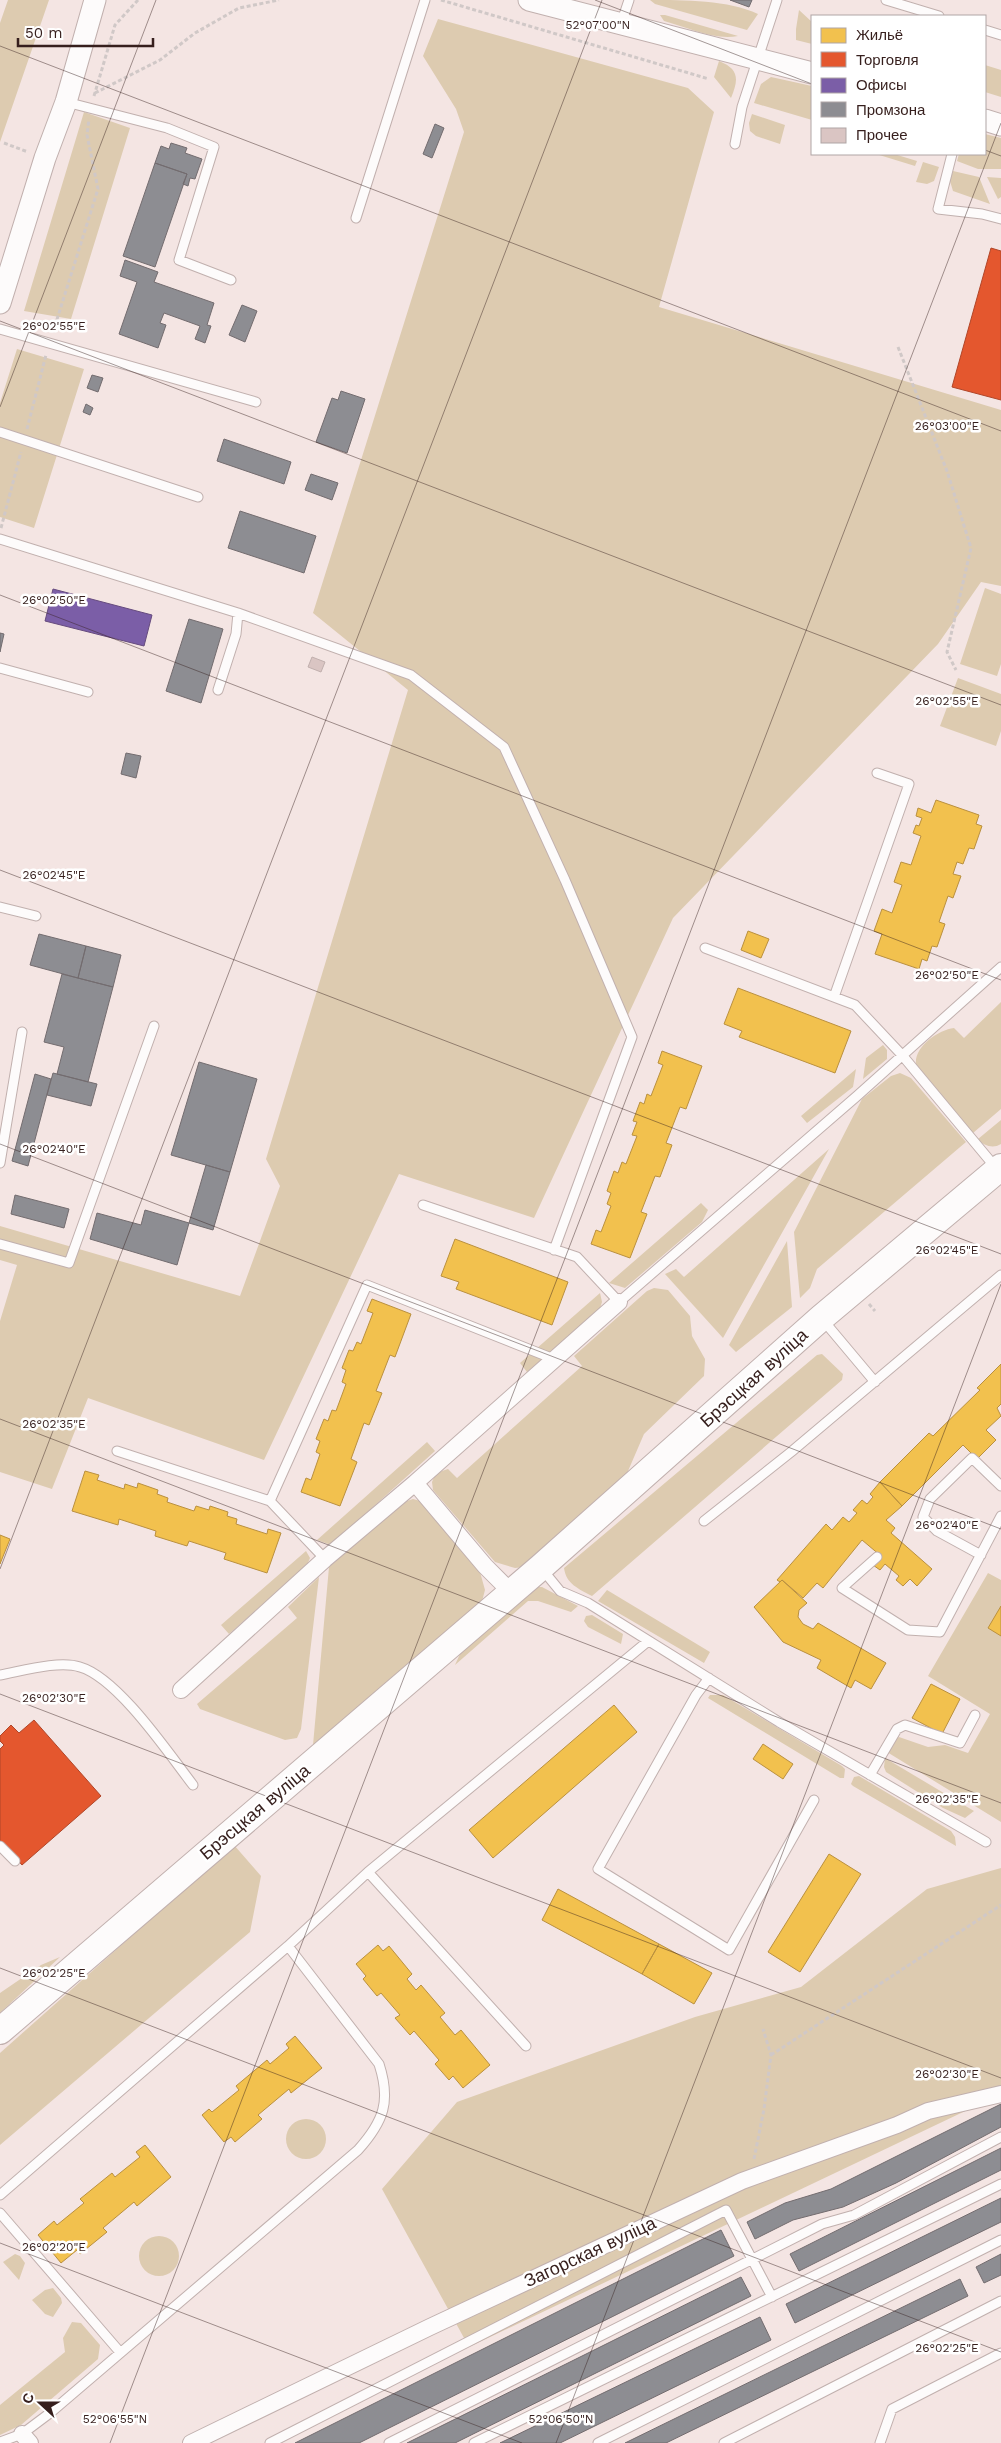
<svg xmlns="http://www.w3.org/2000/svg" width="1001" height="2443" viewBox="0 0 1001 2443" font-family="'Work Sans',sans-serif">
<style>
.green{fill:#ddcbb0}
.homes{fill:#f2c14e;stroke:#ba903f}
.shops{fill:#e4572e;stroke:#b04629}
.offices{fill:#7b5ea7;stroke:#664b7e}
.industry{fill:#8d8d92;stroke:#736c6f}
.building{fill:#dac5c3;stroke:#c1b0ae}
.lines{fill:none;stroke-linecap:round;stroke-linejoin:round}
.service-casing{stroke:#c1b0ae;stroke-width:11}
.minor-casing{stroke:#c1b0ae;stroke-width:18}
.tertiary-casing{stroke:#c1b0ae;stroke-width:23}
.primary-casing{stroke:#c1b0ae;stroke-width:28}
.path{stroke:#d0c8c7;stroke-width:3;stroke-dasharray:4 2.5;stroke-linecap:butt}
.service{stroke:#fdfbfb;stroke-width:9}
.minor{stroke:#fdfbfb;stroke-width:16}
.tertiary{stroke:#fdfbfb;stroke-width:21}
.primary{stroke:#fdfbfb;stroke-width:26}
.ticks{fill:none;stroke:#361f1d;stroke-width:1;stroke-opacity:0.45}
.labels{text-anchor:middle;stroke-width:5;stroke-linejoin:round;paint-order:stroke}
.street-label{font-size:18px;fill:#361f1d;stroke:#fff}
.ticks-label{font-size:12px;text-anchor:middle;fill:#361f1d;stroke:#fff;stroke-width:5;stroke-linejoin:round;paint-order:stroke}
</style>
<rect width="100%" height="100%" fill="#f4e5e3"/>
<path class="green" d="M8,0H49L0,142V23Z
M650,0C684,0 729,0 758,14L747,30L655,4Z
M799,10L812,22V44L796,40V29Z
M660,15H665L738,36C715,41 687,27 664,21Z
M438,19L688,88L714,112L659,307L1001,410V586L981,582L938,644L673,918L534,1218L399,1174L264,1460L88,1398L52,1489L0,1472V1321L17,1265L0,1260V1226L240,1296L280,1186L266,1159L408,690L313,613L464,132L456,109L423,56Z
M719,61C739,69 739,79 731,98L714,77Z
M985,65L1001,70V97L985,92Z
M771,77L812,86V120L754,103L761,84Z
M84,112L130,128L71,319L24,311Z
M752,114L785,125L780,144L756,136L750,131L749,123Z
M985,134L1001,138V169H978L957,161L959,154H985Z
M876,154H894L917,161L915,166Z
M923,162L939,167L934,181L927,184L916,182Z
M953,171L979,177L990,204L953,191L950,181Z
M987,177L1001,178V197L998,199Z
M17,349L84,369L34,528L0,517V403Z
M985,588L1001,594V664L997,676L960,664Z
M958,678L1001,694V731L996,746L940,726Z
M1001,1002V1109L973,1133L916,1064C914,1047 938,1030 954,1028L964,1038Z
M883,1045L887,1050V1059L863,1079L866,1058Z
M856,1069L853,1087L807,1123L801,1116Z
M900,1073L911,1078L966,1142L817,1269L810,1288L800,1298L794,1232L862,1099L891,1076Z
M1001,1120V1144C993,1149 984,1146 978,1139Z
M829,1149L723,1338L665,1274L676,1269L684,1277Z
M701,1203L708,1210L702,1222L625,1288L609,1283Z
M787,1241L792,1307L736,1352L729,1345Z
M654,1288L668,1290L690,1316L692,1336L705,1359L704,1376L644,1434L625,1478L524,1567L515,1568L495,1562L433,1490L432,1482L436,1473L448,1469L457,1478L582,1366L574,1356L647,1291Z
M600,1293L602,1302L599,1311L527,1372L520,1363Z
M822,1354L843,1374L842,1380L592,1596C579,1589 566,1584 564,1568L817,1355Z
M427,1442L435,1451L331,1545L317,1540Z
M413,1499L424,1502L480,1572L485,1590L481,1605L313,1745L329,1567L404,1502Z
M306,1551L310,1558L307,1565L229,1634L221,1625Z
M988,1573L1001,1580V1822L887,1752L893,1741L899,1737L928,1747L945,1745L968,1753L990,1714L928,1676Z
M319,1577L301,1729L297,1738L285,1740L200,1709L197,1704L297,1618L288,1607Z
M532,1587H542L578,1606L571,1612L538,1601H528L455,1665L464,1645Z
M607,1590L710,1652L704,1663L598,1601Z
M592,1615L623,1634L621,1644L588,1627L584,1621L586,1616Z
M710,1695H723L842,1766L845,1769L844,1778H840L708,1698Z
M885,1758L974,1811L965,1818L943,1808L886,1772L884,1767Z
M859,1776L951,1831L955,1837L956,1846L853,1786L851,1784L854,1777Z
M234,1845L261,1876L250,1932L0,2145V2053Z
M1001,1868V2094L469,2347L382,2189L457,2102L695,2017L801,1987L927,1889Z
M60,1957L0,2013V1993L41,1965Z
M286 2139a20 20 0 1 1 40 0a20 20 0 1 1-40 0Z
M139 2256a20 20 0 1 1 40 0a20 20 0 1 1-40 0Z
M15,2254L20,2256L25,2263L19,2280L3,2262Z
M53,2288L61,2298L62,2303L53,2317L45,2314L32,2300L45,2290Z
M72,2322L81,2323L100,2345L98,2359L21,2425L0,2435V2405L65,2352L63,2338Z"/>
<path class="homes" d="M936,800L979,815L976,824L982,826L974,849L969,848L963,864L957,862L953,874L961,876L953,898L948,896L939,922L945,924L937,947L932,946L927,961L922,959L919,969L875,954L882,934L874,931L882,909L892,913L902,885L894,882L901,862L911,865L921,836L913,833L916,825L919,826L922,818L916,816L918,808L931,813Z
M748,931L769,939L761,958L741,950Z
M738,988L851,1031L835,1073L739,1037L742,1031L724,1024Z
M662,1051L702,1066L686,1109L680,1107L666,1143L672,1145L660,1177L655,1176L641,1212L647,1214L630,1258L591,1244L596,1230L601,1232L611,1206L607,1204L611,1193L607,1191L614,1171L618,1173L622,1162L626,1164L637,1136L632,1135L637,1122L633,1121L640,1102L644,1104L647,1094L651,1096L663,1065L658,1063Z
M455,1239L568,1282L552,1325L456,1289L459,1282L441,1276Z
M372,1299L411,1314L395,1357L390,1355L376,1391L382,1393L369,1425L364,1423L351,1459L357,1462L340,1506L301,1492L306,1478L311,1480L320,1454L316,1452L320,1441L316,1439L324,1419L328,1421L332,1410L336,1411L346,1384L342,1382L346,1370L342,1368L349,1350L353,1351L357,1342L361,1344L373,1313L367,1311Z
M1001,1364V1404L997,1408L1001,1416L986,1430L996,1440L977,1459L963,1445L902,1506L880,1482L929,1433L933,1436L980,1390L977,1388Z
M85,1471L99,1475L97,1480L124,1489L125,1484L137,1488L138,1483L158,1490L157,1494L168,1498L167,1502L194,1511L196,1506L209,1510L210,1506L228,1512L227,1516L237,1519L236,1524L267,1534L268,1529L281,1533L267,1573L224,1559L226,1553L189,1541L187,1546L155,1536L156,1531L119,1519L118,1525L72,1511Z
M880,1482L902,1506L886,1520L895,1528L891,1533L932,1569L917,1586L910,1579L903,1586L896,1580L899,1576L885,1564L880,1570L873,1565L881,1556L862,1540L823,1588L817,1583L803,1598L782,1580L780,1582L777,1580L826,1524L832,1530L843,1517L849,1522L857,1513L853,1510L862,1500L867,1504L873,1497L870,1494Z
M0,1535L10,1539L0,1564Z
M782,1580L807,1603L799,1610L798,1617L803,1624L813,1629L818,1623L886,1663L871,1689L855,1680L851,1688L817,1668L821,1660L783,1642L754,1607Z
M1001,1606V1636L988,1628Z
M931,1684L960,1699L942,1734L912,1718Z
M614,1705L637,1732L493,1858L469,1830Z
M763,1744L793,1764L783,1779L753,1759Z
M829,1854L861,1874L800,1972L768,1952Z
M558,1889L659,1944L642,1974L542,1920Z
M659,1944L712,1973L694,2004L642,1974Z
M378,1945L383,1951L389,1946L412,1974L407,1979L416,1990L421,1985L445,2013L440,2017L455,2035L461,2030L490,2065L463,2088L453,2076L449,2080L435,2064L439,2060L414,2031L410,2035L395,2018L400,2015L381,1993L377,1996L363,1979L366,1976L356,1964Z
M295,2036L322,2068L291,2093L289,2089L258,2115L262,2119L235,2142L231,2137L224,2142L202,2115L209,2109L212,2112L239,2090L236,2086L267,2060L270,2064L289,2048L286,2044Z
M145,2145L171,2177L137,2206L134,2202L103,2228L107,2232L80,2254L77,2250L61,2263L38,2235L54,2221L57,2225L84,2203L80,2199L112,2173L115,2177L140,2157L136,2152Z"/>
<path class="shops" d="M991,248L1001,251V400L952,387Z
M34,1720L101,1796L22,1865L0,1840V1749L4,1745L0,1741V1736L11,1725L19,1733Z"/>
<path class="offices" d="M53,589L152,615L144,646L45,621Z"/>
<path class="industry" d="M730,0H752L749,7Z
M435,124L444,128L432,158L423,154Z
M171,143L187,148L185,153L202,159L195,179L190,178L188,186L183,184L187,174L155,163L161,146L169,149Z
M155,163L187,174L155,267L123,256Z
M125,260L158,272L154,282L214,303L207,325L211,326L205,343L195,339L200,326L164,313L160,323L166,325L158,348L119,334L137,282L120,276Z
M242,305L257,311L245,342L229,335Z
M92,375L103,378L98,392L87,388Z
M341,391L365,399L347,453L316,442L332,398L338,400Z
M86,404L93,408L90,415L83,412Z
M224,439L291,462L284,484L217,461Z
M311,474L338,483L332,500L305,490Z
M240,511L316,536L304,573L228,548Z
M189,619L223,629L201,703L166,691Z
M0,633L4,634L0,652Z
M126,753L141,756L136,778L121,774Z
M39,934L86,946L78,978L30,965Z
M86,946L121,955L113,987L78,978Z
M62,974L113,987L88,1082L57,1074L64,1047L44,1042Z
M199,1062L257,1079L230,1172L171,1155Z
M53,1073L97,1084L91,1106L47,1095Z
M35,1074L51,1079L28,1166L12,1161Z
M206,1165L230,1172L213,1230L189,1223Z
M15,1195L69,1209L64,1228L11,1214Z
M145,1210L189,1223L177,1265L90,1239L97,1213L141,1225Z
M1001,2104V2127L896,2183L843,2207L793,2220L755,2239L747,2222L785,2203L831,2189Z
M1001,2148V2170L799,2271L790,2254Z
M1001,2198V2222L795,2323L786,2304Z
M721,2230L734,2256L359,2443H295Z
M1001,2254V2275L984,2283L976,2267Z
M741,2277L751,2296L455,2443H407Z
M960,2279L968,2296L666,2443H625Z
M760,2317L771,2340L560,2443H500Z"/>
<path class="building" d="M312,657L325,662L321,672L308,667Z"/>
<g class="lines">
<g class="service-casing">
<path id="service" d="M886,0L939,16
M621,24L629,0
M985,30L1001,35
M66,102L167,128L214,147L179,260L231,280
M735,144L742,107L777,0
M952,154L938,209L982,214L1001,219
M356,218L425,0
M0,329L256,402
M0,432L198,497
M0,539L238,613L411,675L504,747L565,880L632,1037L554,1250
M0,668L88,692
M218,690L236,634L238,613
M0,907L36,916
M705,948L855,1005L902,1055L996,1168
M834,997L909,784L877,773
M0,1163L22,1032
M423,1205L577,1257L619,1302L857,1096L1001,967
M0,1244L69,1263L154,1026
M823,1320L875,1382
M117,1451L270,1501L325,1559
M270,1501L367,1285L554,1359
M704,1521L791,1452L1001,1275
M981,1555L937,1531L923,1517L930,1499L972,1458L1001,1486
M877,1557L842,1588L908,1630L940,1632L1001,1516
M542,1569L560,1591L588,1603L779,1722L986,1842
M0,1675C22,1671 59,1660 80,1667C118,1678 169,1754 193,1785
M709,1678L696,1695L598,1869L729,1950L814,1800
M870,1775L897,1729L905,1725L960,1743L975,1715
M0,1846L15,1861
M288,1946L368,1872
M526,2046L368,1872L647,1642
M0,2195L288,1946L379,2064C391,2101 384,2121 358,2150L50,2413L22,2434L0,2442
M0,2213L119,2351
M270,2443L726,2210L772,2297
M389,2443L822,2224L854,2215L1001,2137
M474,2443L1001,2184
M598,2443L1001,2240
M724,2443L1001,2301
M880,2443L892,2409L1001,2353"/>
</g>
<g class="minor-casing">
<path id="minor" d="M415,1483L619,1302
M181,1690L325,1559L415,1483L485,1566L511,1592
M22,2434L30,2443
M191,2443L430,2327L742,2181L897,2125L928,2111L1001,2094"/>
</g>
<g class="tertiary-casing">
<path id="tertiary" d="M529,0L812,73
M985,120L1001,125
M0,303L45,158L66,102L95,0"/>
</g>
<g class="primary-casing">
<path id="primary" d="M0,2031L541,1567L821,1318L1001,1167"/>
</g>
<path class="path" d="M441,0L709,79
M95,93L160,60L195,33L239,8L279,0
M94,96L115,25L138,0
M4,143L28,152
M53,332L98,189L87,135L89,119
M898,347L947,471L971,548L947,652L956,670
M27,429L46,355
M1,528L21,452
M869,1304L875,1311
M771,2055L1001,1905
M754,2159L764,2109L771,2055L763,2029"/>
<use href="#service" class="service"/>
<use href="#minor" class="minor"/>
<use href="#tertiary" class="tertiary"/>
<use href="#primary" class="primary"/>
</g>
<path class="ticks" d="M595,0L812,84M0,46L1001,431M985,150L1001,156M0,321L1001,705M0,407L156,0M0,595L1001,980M0,870L1001,1254M0,1144L1001,1529M0,1419L1001,1803M0,1569L602,0M0,1694L1001,2078M0,1968L1001,2352M0,2243L522,2443M110,2443L1001,123M556,2443L1001,1284"/>
<g class="labels">
<g class="street-label">
<text transform="translate(754 1378) rotate(-42)" y="6">Брэсцкая вуліца</text>
<text transform="translate(255 1812) rotate(-40)" y="6">Брэсцкая вуліца</text>
<text transform="translate(590 2252) rotate(-25)" y="6">Загорская вуліца</text>
</g>
</g>
<g class="ticks-label">
<text x="598" y="29">52°07'00"N</text>
<text x="54" y="330">26°02'55"E</text>
<text x="947" y="430">26°03'00"E</text>
<text x="54" y="604">26°02'50"E</text>
<text x="947" y="705">26°02'55"E</text>
<text x="54" y="879">26°02'45"E</text>
<text x="947" y="979">26°02'50"E</text>
<text x="54" y="1153">26°02'40"E</text>
<text x="947" y="1254">26°02'45"E</text>
<text x="54" y="1428">26°02'35"E</text>
<text x="947" y="1529">26°02'40"E</text>
<text x="54" y="1702">26°02'30"E</text>
<text x="947" y="1803">26°02'35"E</text>
<text x="54" y="1977">26°02'25"E</text>
<text x="947" y="2078">26°02'30"E</text>
<text x="54" y="2251">26°02'20"E</text>
<text x="947" y="2352">26°02'25"E</text>
<text x="115" y="2423">52°06'55"N</text>
<text x="561" y="2423">52°06'50"N</text>
</g>
<rect x="811" y="15" width="175" height="140" fill="#ffffff" stroke="#afa5a5"/>
<rect x="821" y="28" width="25" height="15" fill="#f2c14e" stroke="#afa5a5"/>
<text x="856" y="40" font-size="15" fill="#361f1d">Жильё</text>
<rect x="821" y="52" width="25" height="15" fill="#e4572e" stroke="#afa5a5"/>
<text x="856" y="65" font-size="15" fill="#361f1d">Торговля</text>
<rect x="821" y="78" width="25" height="15" fill="#7b5ea7" stroke="#afa5a5"/>
<text x="856" y="90" font-size="15" fill="#361f1d">Офисы</text>
<rect x="821" y="102" width="25" height="15" fill="#8d8d92" stroke="#afa5a5"/>
<text x="856" y="115" font-size="15" fill="#361f1d">Промзона</text>
<rect x="821" y="128" width="25" height="15" fill="#dac5c3" stroke="#afa5a5"/>
<text x="856" y="140" font-size="15" fill="#361f1d">Прочее</text>
<g transform="translate(40 2403) rotate(291)" stroke="#ffffff" stroke-width="4" paint-order="stroke">
<path d="M0-4L9 19L0 12L-9 19Z" fill="#361f1d"/>
<text y="-8" font-size="14" font-weight="bold" text-anchor="middle" fill="#361f1d">С</text>
</g>
<path d="M18 38v8h135v-8" fill="none" stroke="#361f1d" stroke-width="2.5"/>
<text x="25" y="38" font-size="15" fill="#361f1d" stroke="#ffffff" stroke-width="4" paint-order="stroke">50 m</text>
</svg>
